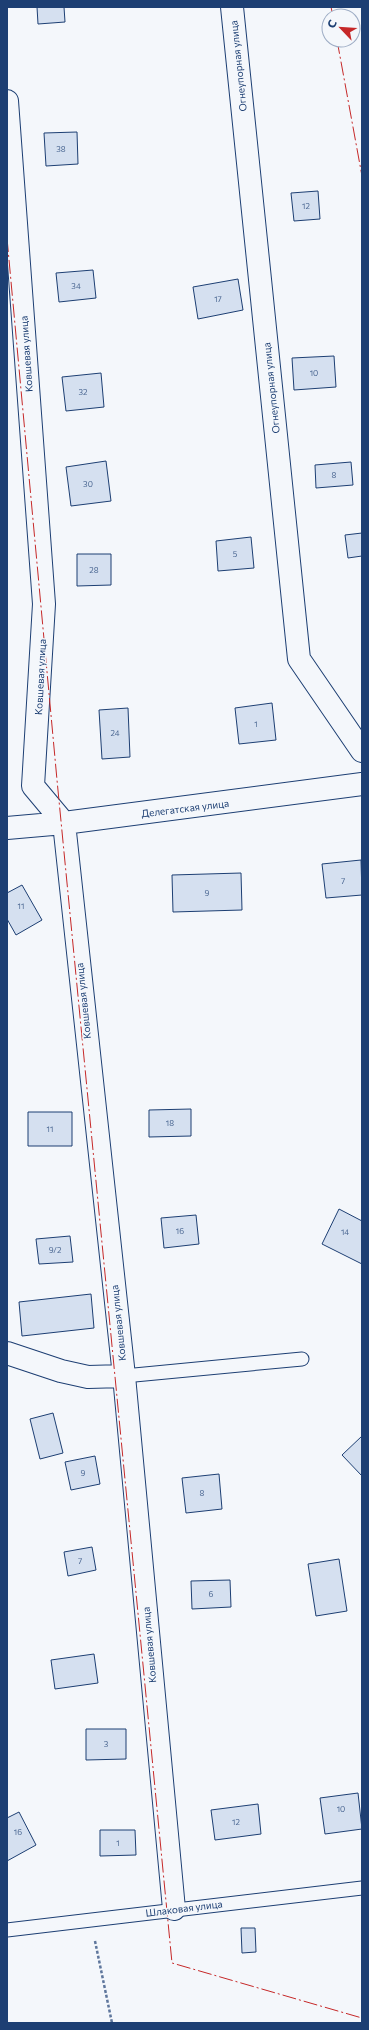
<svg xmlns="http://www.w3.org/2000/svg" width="369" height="2030" viewBox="0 0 369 2030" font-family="Commissioner,sans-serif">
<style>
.building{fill:#d5e0f0;stroke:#1d3f73}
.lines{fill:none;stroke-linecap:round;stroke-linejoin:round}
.lane-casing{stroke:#1d3f73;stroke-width:15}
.street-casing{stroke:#1d3f73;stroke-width:24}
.path{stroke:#5e769c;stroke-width:2.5;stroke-dasharray:3 2;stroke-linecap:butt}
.lane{stroke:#f4f7fb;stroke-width:13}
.street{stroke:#f4f7fb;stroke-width:22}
.power{stroke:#c62828;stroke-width:1;stroke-dasharray:14 3 2 3;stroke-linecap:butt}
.labels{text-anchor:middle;stroke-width:3;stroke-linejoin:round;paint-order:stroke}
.number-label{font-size:8px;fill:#4b6792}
.street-label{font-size:10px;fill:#1d3f73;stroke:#f4f7fb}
</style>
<rect width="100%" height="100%" fill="#f4f7fb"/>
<path class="building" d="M37,7H64L65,22L38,24Z
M77,132L78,164L46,166L44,133Z
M318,191L320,219L294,221L291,193Z
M93,270L96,298L59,302L56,273Z
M238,279L243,310L198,319L193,287Z
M334,356L336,387L294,390L292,358Z
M101,373L104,407L66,411L62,377Z
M106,461L111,501L71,506L66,467Z
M351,462L353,485L316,488L315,465Z
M362,533V556L348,558L345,535Z
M251,537L254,568L218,571L216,541Z
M77,554H111V585L77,586Z
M272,703L276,740L239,744L235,708Z
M128,708L130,757L102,759L99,710Z
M361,860L362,895L326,898L322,864Z
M241,873L242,910L173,912L172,875Z
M22,885L42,920L16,935L7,919V893Z
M191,1109V1136L149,1137V1110Z
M28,1112H72V1146H28Z
M339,1209L362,1221V1264L322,1244Z
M196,1215L199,1244L164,1248L161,1218Z
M70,1236L73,1262L39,1264L36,1239Z
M91,1294L94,1328L22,1336L19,1302Z
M53,1413L63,1453L40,1459L30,1419Z
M362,1436V1476L342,1455Z
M95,1456L100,1484L71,1490L65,1462Z
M219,1474L222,1509L186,1513L182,1478Z
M92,1547L96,1570L68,1576L64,1552Z
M339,1559L347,1611L316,1616L308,1564Z
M230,1580L231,1607L192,1609L191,1581Z
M94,1654L98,1683L55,1689L51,1660Z
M86,1729H126V1759L86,1760Z
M358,1793L362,1829L325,1834L320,1798Z
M258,1804L261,1834L215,1840L211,1810Z
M19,1812L36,1845L7,1861V1818Z
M100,1830H135L136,1855L100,1856Z
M241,1928H255L256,1952L242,1953Z"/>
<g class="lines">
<g class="lane-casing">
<path id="lane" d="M124,1376L302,1359
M7,1930L362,1888"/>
</g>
<g class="street-casing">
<path id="street" d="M232,7L299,659L362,751
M7,101L44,604L33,786L64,823L124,1376L174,1909
M7,828L64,823L362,784
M7,1353L61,1371L88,1377L124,1376"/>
</g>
<path class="path" d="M95,1941L112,2023"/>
<use href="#lane" class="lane"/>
<use href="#street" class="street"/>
<path class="power" d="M331,7L333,16
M337,40L362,176
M7,238L57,780L172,1963L362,2018"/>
</g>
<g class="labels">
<g class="number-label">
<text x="61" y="152">38</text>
<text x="306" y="209">12</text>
<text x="76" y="289">34</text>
<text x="218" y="302">17</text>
<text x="314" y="376">10</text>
<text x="83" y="395">32</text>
<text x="334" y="478">8</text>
<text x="88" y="487">30</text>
<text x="235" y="557">5</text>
<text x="94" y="573">28</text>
<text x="256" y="727">1</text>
<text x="115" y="736">24</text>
<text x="343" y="884">7</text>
<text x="207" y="896">9</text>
<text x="21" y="909">11</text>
<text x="170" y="1126">18</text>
<text x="50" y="1132">11</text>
<text x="180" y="1234">16</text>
<text x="345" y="1235">14</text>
<text x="55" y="1253">9/2</text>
<text x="83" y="1476">9</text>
<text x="202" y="1496">8</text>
<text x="80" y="1564">7</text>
<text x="211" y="1597">6</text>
<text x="106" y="1747">3</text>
<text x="341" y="1812">10</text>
<text x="236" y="1825">12</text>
<text x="18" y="1835">16</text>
<text x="118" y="1846">1</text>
</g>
<g class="street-label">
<text transform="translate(238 66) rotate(-96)" y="4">Огнеупорная улица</text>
<text transform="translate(26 354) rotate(-94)" y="4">Ковшевая улица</text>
<text transform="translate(271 388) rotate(-96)" y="4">Огнеупорная улица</text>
<text transform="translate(40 677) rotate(-87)" y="4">Ковшевая улица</text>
<text transform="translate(185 808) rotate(-7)" y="4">Делегатская улица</text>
<text transform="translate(83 1001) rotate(-96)" y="4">Ковшевая улица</text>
<text transform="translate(118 1323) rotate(-96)" y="4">Ковшевая улица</text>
<text transform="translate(149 1645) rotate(-95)" y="4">Ковшевая улица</text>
<text transform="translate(184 1908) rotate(-7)" y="4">Шлаковая улица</text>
</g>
</g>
<rect width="369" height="2030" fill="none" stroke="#1d3f73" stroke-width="16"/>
<g transform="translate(341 28) rotate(295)"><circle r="19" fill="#f4f7fb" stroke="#9eadc5"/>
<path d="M0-3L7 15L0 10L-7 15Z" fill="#c62828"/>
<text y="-6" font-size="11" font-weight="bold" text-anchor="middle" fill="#1d3f73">С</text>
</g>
</svg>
